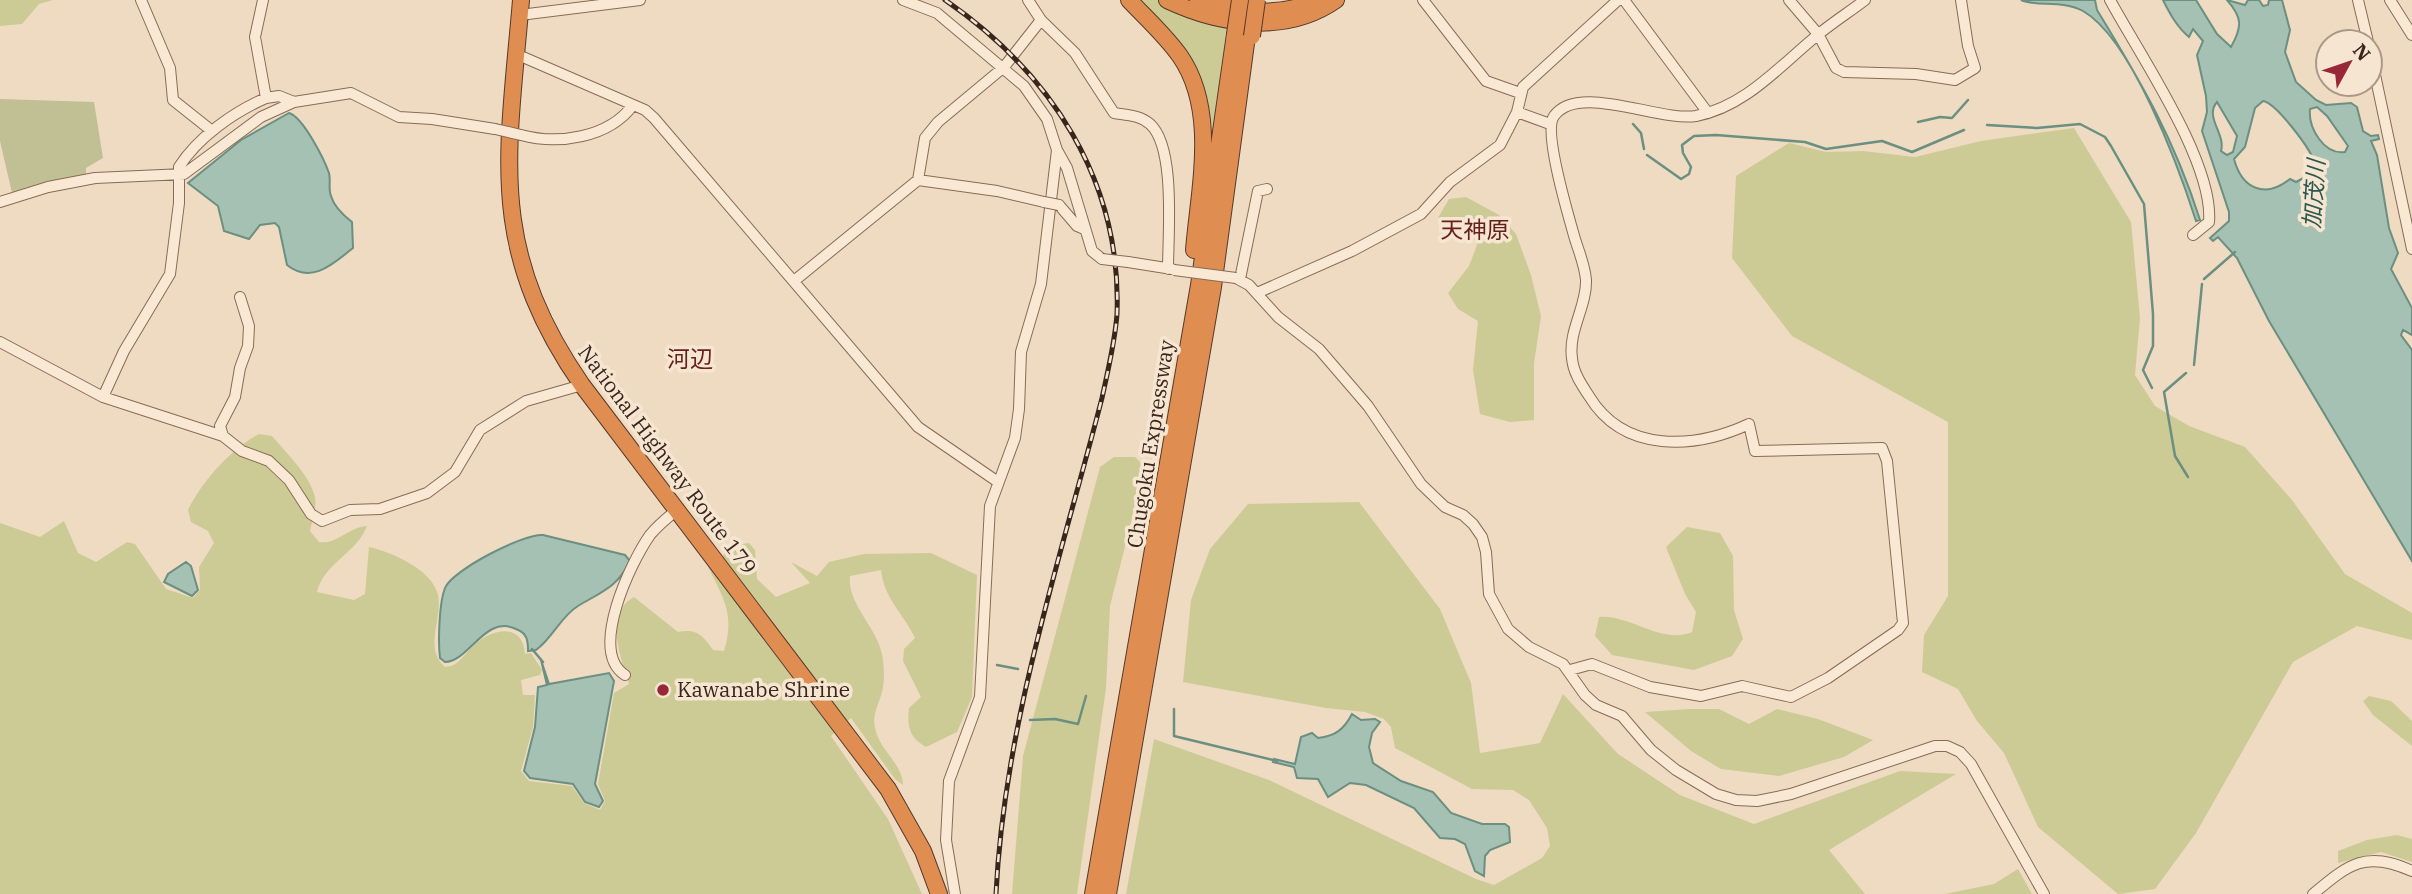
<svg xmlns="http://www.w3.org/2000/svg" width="2412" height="894" viewBox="0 0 2412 894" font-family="'IBM Plex Serif','Noto Sans JP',serif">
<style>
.green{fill:#cccb95}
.cemetery{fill:#c1c094}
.water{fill:#a4c1b4;stroke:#6b8f81;stroke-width:2;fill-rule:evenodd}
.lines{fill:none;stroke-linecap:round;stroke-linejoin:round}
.stream{stroke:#6b8f81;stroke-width:2.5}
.minor-casing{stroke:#886b58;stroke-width:12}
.highway-casing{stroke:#563a2d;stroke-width:18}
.minor{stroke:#f9e9d4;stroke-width:10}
.highway{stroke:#df8d50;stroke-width:16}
.rail-casing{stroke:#38261d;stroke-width:5}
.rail{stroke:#f6e6d1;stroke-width:2.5;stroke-dasharray:8;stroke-linecap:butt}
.minor-bridge-casing{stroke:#886b58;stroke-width:12;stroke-linecap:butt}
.highway-bridge-casing{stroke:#563a2d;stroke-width:18;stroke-linecap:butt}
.minor-bridge{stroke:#f9e9d4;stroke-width:10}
.highway-bridge{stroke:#df8d50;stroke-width:16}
.poi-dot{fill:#982838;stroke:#f6e6d1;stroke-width:2.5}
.labels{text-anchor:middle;stroke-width:7;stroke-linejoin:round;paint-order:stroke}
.street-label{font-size:21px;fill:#38261d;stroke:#f6e6d1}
.poi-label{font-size:21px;fill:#38261d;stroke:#f6e6d1;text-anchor:start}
.water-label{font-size:23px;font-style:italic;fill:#2c574f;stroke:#f6e6d1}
.neighbourhood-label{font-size:23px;fill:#65211c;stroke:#f6e6d1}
</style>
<rect width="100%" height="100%" fill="#eedbc1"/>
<path class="green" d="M0,0H53L39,4L22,24L0,26Z
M1135,0H1160L1227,24L1211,149L1203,98Z
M2074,128L2131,222L2140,318L2135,375L2155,406L2189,426L2245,447L2292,500L2345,574L2412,613V640L2357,626L2293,662L2196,833L2155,889L2118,894L2038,827L2004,753L1977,721L1958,689L1922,672L1924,635L1948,596V422L1792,336L1732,258L1736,176L1789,143L1826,152L1863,151L1915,157L1981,141Z
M1466,197L1499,215L1516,234L1531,275L1541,316L1534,363V420L1510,422L1480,414L1473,370L1478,321L1458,309L1448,293L1469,266L1477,245L1469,225L1438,218L1449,199Z
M259,434L272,436C286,453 310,475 315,497C317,507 312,521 310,531L319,542C336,545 349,527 367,526C357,553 324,563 317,592L354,600L365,594L369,547C391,552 432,569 438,595C443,619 423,648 445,667C448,666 453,666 455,664C463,659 468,650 475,644C494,628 523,623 525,654L531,653L542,670L540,675L521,680L523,695H535L533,727L521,771L529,781L572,786L584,803L600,810L605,801L598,784L614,693L629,684C621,658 603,614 634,597L678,632C696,628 703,635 713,650L724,651C735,615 724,599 708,567L736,545L749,543L755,550L757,579L776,597L810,583L791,562L817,576L829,562L864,554L931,553L977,575L972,697L957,732L926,747C909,737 907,727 909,708L921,697L903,661L904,649L915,638C904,614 884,599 881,570L850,576C847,604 876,626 882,654C884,664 885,682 882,692C879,704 872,714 875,728C879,750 903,764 903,785L895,779L851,718L831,736L888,819L922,894H0V523L40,537L64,521L78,553L96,562L127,542L135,544L166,589L193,598L200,590L199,567L214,543L208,531L191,522L188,510C202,481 231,449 259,434Z
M1114,457H1135L1145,467L1110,606L1106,688L1077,894H1012L1023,756L1100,467Z
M1359,502L1440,609L1471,683L1480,753L1540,743L1563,694L1618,754L1680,795L1754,824L1900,771L1956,774L1829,850L1865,894H1126L1154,739L1269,780L1476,879L1494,885L1542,858L1550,846L1547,828L1529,800L1513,790L1472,789L1395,748L1391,727L1384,719L1365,712L1326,708L1183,682L1191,600L1210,549L1248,504Z
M1687,527L1720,533L1733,556L1734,610L1743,639L1732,656L1694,670L1612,655L1595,636L1599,617C1630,614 1661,645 1692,632L1696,612L1685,594L1666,547Z
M2369,696L2391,701L2412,721V746L2373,715L2363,701Z
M1689,709H1719L1749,724L1777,709L1818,719L1873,740L1844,757L1779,776L1721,769L1691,751L1645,712Z
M2397,835L2412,839V862L2381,852L2338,863V851L2367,840Z
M2018,869L2032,894H1945L1994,884Z"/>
<path class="cemetery" d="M0,99L94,102L103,158L86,168V176L12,193L0,141Z"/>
<path class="water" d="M2021,0H2095L2097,10C2141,82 2174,138 2200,220L2196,221C2179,168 2132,39 2083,11C2063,0 2036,7 2021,0Z
M2163,0H2196L2217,34L2231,47C2242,27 2243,18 2227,0L2245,5L2248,0H2259L2263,6L2268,5L2269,0H2282L2290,30L2285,52L2296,82L2316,100L2326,105L2351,103L2357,107L2363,131L2371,136L2378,135L2379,139L2371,141L2377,155L2389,228L2398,253L2391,269L2412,308V335L2403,330L2401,335L2412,350V561L2269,321L2237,258L2218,237L2213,241L2210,238L2229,221V212L2202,131L2207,112L2206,96L2197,55L2203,41L2193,29L2189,37C2177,27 2170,14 2163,0ZM2263,101C2276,103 2309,147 2314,161L2309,175L2296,182L2290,179C2265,199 2242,189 2234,159L2245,147L2255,108ZM2217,102L2237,136L2233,152L2227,155L2221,151C2226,134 2204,117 2217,102ZM2317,107L2327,116L2348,146L2345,152C2324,155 2308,128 2310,109Z
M289,113C303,117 324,159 329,173C331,180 328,189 331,196C334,207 343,215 352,222L353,248C334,263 312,285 287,265L279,227L275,223L260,225L249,239L224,231L218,206L188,183L241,140Z
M543,535L625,555L630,561C618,587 601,592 578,606C561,616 552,639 536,650L528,651C528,640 527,633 516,629C485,614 470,661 445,662L440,658C438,642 439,603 445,588C452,570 525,533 543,535Z
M186,562L191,566L198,590L192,596L164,582L168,574Z
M541,660L549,684L609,673L614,681L595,784L603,801L599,807L585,802L573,784L530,778L524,771L535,727L538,687L547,685Z
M1352,714L1361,720L1375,719L1380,722L1372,733L1369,747L1373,763L1401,781L1433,792L1451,813L1482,824H1505L1509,827L1510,842L1490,850L1485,856L1484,876L1475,871L1465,844L1455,839L1440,838L1414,808L1366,785L1350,783L1328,797L1318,779L1297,778L1294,767L1273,762L1274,759L1295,764L1301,737L1312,733L1318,738C1336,736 1344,729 1352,714Z"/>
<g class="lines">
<path class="stream" d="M1918,122L1940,117L1952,118L1968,100
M1633,124L1641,133L1644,149
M1987,125L2037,128L2080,124L2105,137L2111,146L2144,204L2153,314V346L2143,370L2152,388
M1647,155L1681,179L1689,174L1691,167L1683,153L1682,145L1694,136L1716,135L1805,142L1826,149L1882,141L1912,152L1964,130
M2204,279L2235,252
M2194,365L2202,284
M2186,373L2164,392L2175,456L2188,477
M532,649L543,662
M997,665L1018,669
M1174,709V736L1277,761
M1030,720L1055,719L1078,724L1086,696"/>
<g class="minor-casing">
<path id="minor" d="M141,0L170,68L173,100L212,131
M903,0L937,13L1024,86L1047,119L1057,150L1041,284L1021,352L1019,409L1015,438L990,506L980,697L949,781L946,840L955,894
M1028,0L1041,20L1075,53L1114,113C1127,115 1140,115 1150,124C1176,147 1168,235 1168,269
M1423,0L1486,81L1520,93
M1624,0L1708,113
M1789,0L1818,34L1836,68L1844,72L1916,74L1955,80L1975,68L1968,46L1961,0
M2110,0C2139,54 2214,162 2209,222L2193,235
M2358,0L2368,42
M2390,0L2412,35
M520,15L640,0
M2370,51L2412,249
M516,54L645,110L654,118L918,427L998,482
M266,98L279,96L294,102L351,93L399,117L432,119L495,129
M1517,112L1550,124
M521,135C558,145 609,138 633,105
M1057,150L1067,168L1092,251L1102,259
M918,180L925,138L938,122L1004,67L1041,20
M0,202L48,187L95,178L184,174L261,117L294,102
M1059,205L1077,226L1084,229
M1128,262L1172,269
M1236,278L1249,285L1278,317L1319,349L1368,406L1421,484L1445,507L1463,515L1473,524L1482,537L1486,552L1489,594L1508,629L1529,647L1563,664L1585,695L1596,705L1622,716L1651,750L1676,770L1716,794L1736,800L1757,801L1791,794L1935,746H1947L1960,752L1971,764L2044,894
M1240,279L1258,191L1267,189
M794,281L918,180L997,191L1044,202
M1257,293L1352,251L1421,214L1450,182L1500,145L1517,112L1523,87L1618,0
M0,342L103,397L223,436L242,451L269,461L289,480L311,514L322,521L350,510L380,509L427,493L455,472L480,430L526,401L582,385
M103,397L124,351L170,274L179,203V167C198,137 234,112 266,98L255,37L263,0
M223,436L220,426L235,397L240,368L248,346L249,326L240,297
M1570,670L1592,664L1650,687L1701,696L1742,686L1791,697L1828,678L1898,630L1903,623L1887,461L1882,448L1755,451L1749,424C1695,449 1624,454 1589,396C1581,384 1573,372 1572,358C1568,331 1587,306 1586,280C1585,266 1579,252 1575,239C1569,218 1543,131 1554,116C1578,82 1659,122 1696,116C1744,107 1779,67 1814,38C1830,24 1848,13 1865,0
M625,675C588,651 631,562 650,535C658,525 668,517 678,509
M2313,894C2349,864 2365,850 2412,871"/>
</g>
<g class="highway-casing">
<path id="highway" d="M521,0C508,156 486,246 582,385L888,789L923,851L939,894
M1129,0C1146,18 1165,35 1180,56C1218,111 1199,188 1194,250
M1167,0C1220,25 1286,35 1336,0
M1198,0C1236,11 1279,19 1316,0
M1093,894L1199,285L1235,34
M1108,894L1213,287L1247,36"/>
</g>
<use href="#minor" class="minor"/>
<use href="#highway" class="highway"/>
<g class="rail-casing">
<path id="rail" d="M945,0C1051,73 1122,181 1117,314C1115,342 1108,370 1102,398C1060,561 1004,725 996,894"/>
</g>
<use href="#rail" class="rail"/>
<g class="minor-bridge-casing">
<path id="minor-bridge" d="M495,129L521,135
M1044,202L1059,205
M1102,259L1128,262
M1174,270L1236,278"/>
</g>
<g class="highway-bridge-casing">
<path id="highway-bridge" d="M1235,34L1240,0
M1252,36L1257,0"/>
</g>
<use href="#minor-bridge" class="minor-bridge"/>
<use href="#highway-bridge" class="highway-bridge"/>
</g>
<circle class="poi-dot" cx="663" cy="690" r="7"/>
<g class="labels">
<g class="street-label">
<text transform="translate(1151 444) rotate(-81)" y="7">Chugoku Expressway</text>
<text transform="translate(667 460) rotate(53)" y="7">National Highway Route 179</text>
</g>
<g class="poi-label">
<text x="677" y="697">Kawanabe Shrine</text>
</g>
<g class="water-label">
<text transform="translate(2314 194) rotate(-86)" y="8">加茂川</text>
</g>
<g class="neighbourhood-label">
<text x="1475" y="238">天神原</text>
<text x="690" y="367">河辺</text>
</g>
</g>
<g transform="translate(2349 63) rotate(50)"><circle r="33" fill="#f6e6d1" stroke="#aa9989" stroke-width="2"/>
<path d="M0-5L12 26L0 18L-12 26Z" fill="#982838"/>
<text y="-10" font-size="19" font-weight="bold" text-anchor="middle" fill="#38261d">N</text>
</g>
</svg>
